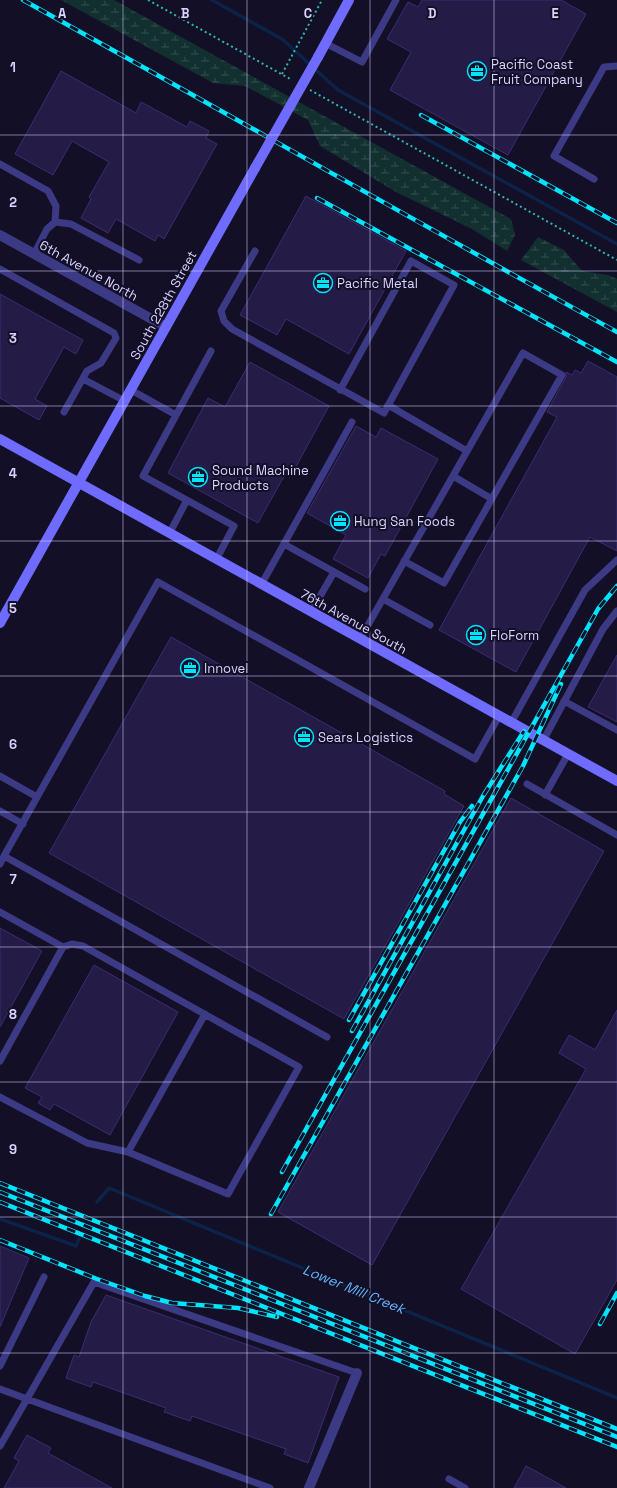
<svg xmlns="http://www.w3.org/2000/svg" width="617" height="1488" viewBox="0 0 617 1488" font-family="'Space Grotesk',sans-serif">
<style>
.wetland{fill:url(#wetland-marsh)}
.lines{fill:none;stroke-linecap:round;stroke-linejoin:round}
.stream{stroke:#0c2248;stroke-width:3.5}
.building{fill:#241b47;stroke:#3b2d73}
.path{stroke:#2fb8b0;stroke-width:2;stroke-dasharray:2 3;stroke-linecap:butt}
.lane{stroke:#3d3a85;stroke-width:7}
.street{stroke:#3d3a85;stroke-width:10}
.secondary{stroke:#6f6bff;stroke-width:10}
.rail-casing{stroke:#00e5ff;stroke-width:4.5}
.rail{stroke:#130f26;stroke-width:3;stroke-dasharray:9;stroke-linecap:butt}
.secondary-bridge{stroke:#6f6bff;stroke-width:10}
.grid{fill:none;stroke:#d9d4ff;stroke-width:1;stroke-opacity:0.55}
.labels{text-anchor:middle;stroke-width:4;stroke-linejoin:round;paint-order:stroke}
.poi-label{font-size:13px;fill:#d9d4ff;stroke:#130f26;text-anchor:start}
.street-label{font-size:13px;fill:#d9d4ff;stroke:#130f26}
.water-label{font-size:14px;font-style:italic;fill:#62b6ff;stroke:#130f26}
.grid-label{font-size:13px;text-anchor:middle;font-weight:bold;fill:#d9d4ff;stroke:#130f26;stroke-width:4;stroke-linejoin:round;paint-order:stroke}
</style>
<defs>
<pattern id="wetland-marsh" width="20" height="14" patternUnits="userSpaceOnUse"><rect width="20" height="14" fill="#12302f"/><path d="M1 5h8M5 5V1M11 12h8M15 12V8" fill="none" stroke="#344d4e"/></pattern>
</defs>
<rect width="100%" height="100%" fill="#130f26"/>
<path class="wetland" d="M61,0H114L511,219L515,235L507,251L472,229L396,192L320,146L308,120L245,86L213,83Z
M538,237L564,250L582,271L608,275L617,279V312L521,260Z"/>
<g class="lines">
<path class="stream" d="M212,0L282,39L338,90L617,244
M97,1202L109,1188L617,1398
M0,1219L76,1246L79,1239"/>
</g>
<path class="building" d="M422,0H561L586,14L508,155L390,90L411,52L387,39L408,2L418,7Z
M61,71L136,113L141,102L187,127L190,121L209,131L206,138L217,144L164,239L158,235L155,241L116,219L108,233L81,218L91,199L89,197L109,162L72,141L53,175L15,154Z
M306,196L406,251L349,354L286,319L277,335L240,315Z
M0,294L83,340L76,354L64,347L35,399L47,406L39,420L0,398Z
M588,361L617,377V551L590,537L516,672L439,630L557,417L547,412L566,377V372L572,375L575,370L581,373Z
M250,362L329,406L292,474L287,471L258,523L168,473L208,398L225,407Z
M356,426L376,437L381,428L438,459L385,556L381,554L368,578L333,559L346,535L307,513Z
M171,637L445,791L444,794L464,806L344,1019L49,853Z
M617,655V722L588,707Z
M511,798L604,851L372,1265L278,1212Z
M0,928L42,951L0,1027Z
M94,965L178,1012L110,1135L54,1104L50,1110L38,1103L42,1097L25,1088Z
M617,1010V1280L575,1354L461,1289L586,1069L559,1053L569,1035L595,1050Z
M0,1246L29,1258L0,1327Z
M106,1295L339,1377L308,1463L284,1454L286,1449L192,1416L190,1421L164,1412L166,1408L93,1382L91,1387L66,1378L74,1355L79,1357L91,1322Z
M27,1435L51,1448L48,1453L112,1488H4L19,1461L14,1458Z
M526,1466L530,1468L566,1488H514Z"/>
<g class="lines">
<path class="path" d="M148,0L292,80
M282,74L322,0
M310,90L617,260"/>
<path class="lane" d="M325,43L362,62L396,0
M0,164L48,191L56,206L55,222
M594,179L554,156L604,67L617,66
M255,251L221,311L224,321L232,329L384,413L454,285L411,261L340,390
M34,254L47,229L55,222L71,224L139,260
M0,269L114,333L116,338L101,363L87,371L64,412
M211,351L143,476L234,526L216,560
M83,379L125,401
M131,390L176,415
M388,405L467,451
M453,476L492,499
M169,534L187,500
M284,544L365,589
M261,585L352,422
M383,599L430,625
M311,612L334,572
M360,639L523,353L562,375L444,583L404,561
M564,701L617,730
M511,723L585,590L617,560
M543,741L603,629L617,611
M0,776L37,797
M527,784L617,835
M545,795L568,754
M0,811L23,824
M0,864L4,856
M0,912L63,947L0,1061
M63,947L72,944L83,946C155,986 227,1027 299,1067L228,1194L128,1152L205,1014
M327,1037L4,856L158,582L475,759L499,716
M0,1097L87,1143L128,1152
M0,1366L44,1277
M0,1389L270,1488
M0,1446L94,1282L357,1373
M449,1479L465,1488"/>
<path class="street" d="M0,235L166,327
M309,1488L357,1373"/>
<path class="secondary" d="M318,57L349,0
M0,439L617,781
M0,623L255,168"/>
<g class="rail-casing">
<path id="rail" d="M23,0C221,110 418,223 617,332
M421,115L617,223
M317,198L617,362
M349,1020L460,822L472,806
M352,1031L483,796L524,731
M282,1172L598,609L617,586
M0,1183L617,1429
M0,1192L617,1437
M0,1202L617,1447
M271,1214L523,766L561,684
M0,1240L97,1279L145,1296L172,1303L238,1308L277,1317
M600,1324L617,1293"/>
</g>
<use href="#rail" class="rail"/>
<path class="secondary-bridge" d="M255,168L318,57"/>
</g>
<path class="grid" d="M123,0V1488M247,0V1488M370,0V1488M494,0V1488M0,135H617M0,271H617M0,406H617M0,541H617M0,676H617M0,812H617M0,947H617M0,1082H617M0,1217H617M0,1353H617"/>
<defs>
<g id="office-ring" transform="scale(1)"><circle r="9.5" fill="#130f26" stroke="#00e5ff" stroke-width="1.5"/><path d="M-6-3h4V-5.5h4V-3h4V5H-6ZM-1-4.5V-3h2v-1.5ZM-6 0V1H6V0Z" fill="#00e5ff"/></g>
</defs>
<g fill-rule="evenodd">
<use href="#office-ring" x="477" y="71"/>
<use href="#office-ring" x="323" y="283"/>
<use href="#office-ring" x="198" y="477"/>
<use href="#office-ring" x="340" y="521"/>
<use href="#office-ring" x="476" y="635"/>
<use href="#office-ring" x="190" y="668"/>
<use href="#office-ring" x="304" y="737"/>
</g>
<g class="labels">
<g class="poi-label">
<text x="491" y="69">Pacific Coast<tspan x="491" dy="15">Fruit Company</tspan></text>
<text x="337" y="288">Pacific Metal</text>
<text x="212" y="475">Sound Machine<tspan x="212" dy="15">Products</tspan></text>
<text x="354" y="526">Hung San Foods</text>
<text x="490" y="640">FloForm</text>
<text x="204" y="673">Innovel</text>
<text x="318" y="742">Sears Logistics</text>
</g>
<g class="street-label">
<text transform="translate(89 270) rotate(29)" y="5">6th Avenue North</text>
<text transform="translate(163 305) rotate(-61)" y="5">South 228th Street</text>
<text transform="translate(354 621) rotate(29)" y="5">76th Avenue South</text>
</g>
<g class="water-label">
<text transform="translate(354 1289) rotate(22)" y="5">Lower Mill Creek</text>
</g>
</g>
<g class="grid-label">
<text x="62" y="18">A</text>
<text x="185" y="18">B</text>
<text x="308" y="18">C</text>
<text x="432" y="18">D</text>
<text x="555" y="18">E</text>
<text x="13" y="72">1</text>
<text x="13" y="207">2</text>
<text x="13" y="343">3</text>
<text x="13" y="478">4</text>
<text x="13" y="613">5</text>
<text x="13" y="749">6</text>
<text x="13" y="884">7</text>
<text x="13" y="1019">8</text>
<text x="13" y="1154">9</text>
</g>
</svg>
